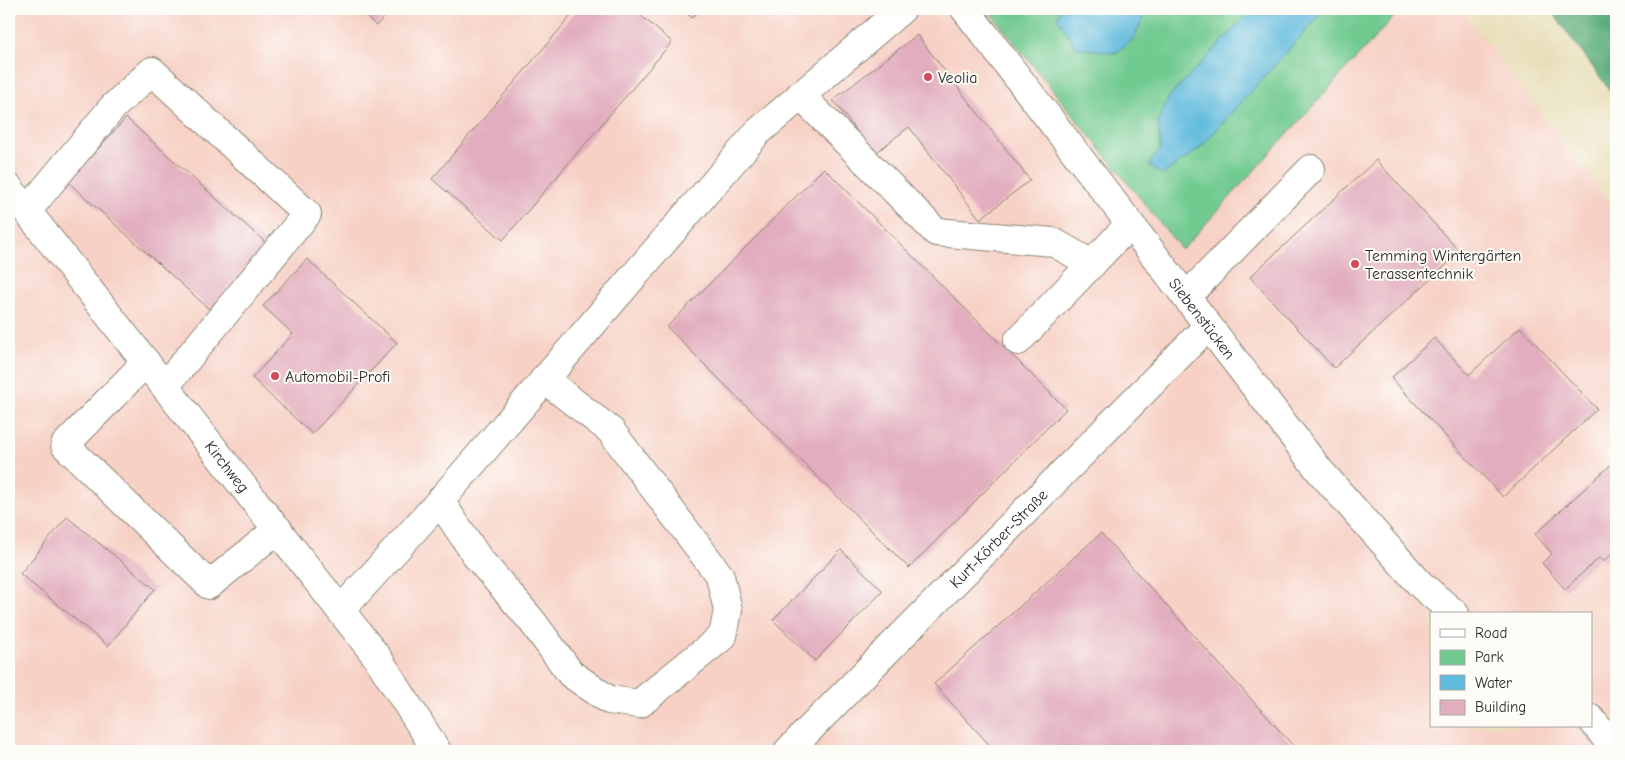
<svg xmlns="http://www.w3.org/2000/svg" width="1625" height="760" viewBox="0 0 1625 760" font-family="'Comic Neue',sans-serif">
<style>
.built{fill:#f7d1c6;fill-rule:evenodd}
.green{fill:#71ca90;stroke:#4e7a5e}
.forest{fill:#5cae7a;stroke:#446c52}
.water{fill:#5fbadd;stroke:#457284}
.building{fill:#e2adbe}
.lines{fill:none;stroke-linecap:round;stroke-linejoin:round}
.minor-casing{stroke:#8a8572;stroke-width:30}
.minor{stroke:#fff;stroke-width:28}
.poi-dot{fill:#d1495b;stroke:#fdfcf7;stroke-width:2}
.labels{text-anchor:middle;stroke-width:4;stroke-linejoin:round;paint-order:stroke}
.poi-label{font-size:16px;fill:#2b2b2b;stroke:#fdfcf7;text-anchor:start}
.street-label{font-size:16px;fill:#2b2b2b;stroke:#fdfcf7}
</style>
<rect width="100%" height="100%" fill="#fdfcf7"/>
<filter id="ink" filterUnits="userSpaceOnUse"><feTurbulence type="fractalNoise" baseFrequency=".02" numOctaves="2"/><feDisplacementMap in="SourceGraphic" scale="10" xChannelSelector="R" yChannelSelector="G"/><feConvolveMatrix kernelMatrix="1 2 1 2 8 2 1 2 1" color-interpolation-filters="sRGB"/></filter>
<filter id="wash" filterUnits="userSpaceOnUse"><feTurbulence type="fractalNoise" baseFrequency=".0096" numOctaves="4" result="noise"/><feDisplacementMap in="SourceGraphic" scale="20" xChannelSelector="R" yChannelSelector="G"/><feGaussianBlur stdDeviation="1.12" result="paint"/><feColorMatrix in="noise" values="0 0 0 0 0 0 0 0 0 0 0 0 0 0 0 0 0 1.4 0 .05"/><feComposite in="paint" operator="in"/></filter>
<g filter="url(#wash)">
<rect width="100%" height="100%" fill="#e8dfba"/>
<path class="built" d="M9,9H987L1182,250L1401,9H1461L1616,211V751H9ZM1431,614H1591V726H1431Z"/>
<path class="green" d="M987,9H1061L1057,17L1133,39L1148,9H1253L1169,97L1158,121L1162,174L1199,149L1325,9H1401L1182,250Z"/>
<path class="forest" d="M1550,9H1616V99Z"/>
<path class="water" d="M1061,9H1148L1133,39L1116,53L1077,48L1057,17Z
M1253,9H1325L1199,149L1162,175L1149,164L1161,149L1158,121L1169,97Z"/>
<g id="blocks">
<path class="building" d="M358,9H392L376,26Z
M577,9H633L672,42L503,240L432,179Z
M681,9H700L692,18Z
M917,35L1030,180L980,219L909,127L874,154L833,100Z
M126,118L267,244L209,309L68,182Z
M1376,160L1460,252L1334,368L1250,277Z
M824,168L1066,409L909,568L667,327Z
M307,259L397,343L312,434L252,378L293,334L263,306Z
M1520,327L1597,409L1503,497L1391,378L1434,338L1469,375Z
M1615,461L1616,550L1603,562L1599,558L1565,589L1542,563L1552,554L1535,534Z
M67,517L155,589L108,646L20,574Z
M1101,533L1298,751H995L934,684Z
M841,550L883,591L815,661L773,620Z"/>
</g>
</g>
<g filter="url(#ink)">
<use href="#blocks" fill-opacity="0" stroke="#8a8572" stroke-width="1"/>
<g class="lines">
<g class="minor-casing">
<g id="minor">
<path id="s1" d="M965,9L1319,470L1421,585L1455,614"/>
<path d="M800,95L936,232L1053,242L1092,264"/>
<path id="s2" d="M9,188L377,657L437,751"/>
<path d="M27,211L113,107L152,71L307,214L165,386"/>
<path d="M1186,297L1311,169"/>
<path d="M1018,341L1129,225"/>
<path d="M146,362L65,445L209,585L278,529"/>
<path d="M440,501L478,558L532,621L571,674L609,700L639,704L723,636L728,610L720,576L611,431L544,379"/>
<path d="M341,610L440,501L758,132L902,9"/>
<path d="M1591,719L1616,751"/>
<path id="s3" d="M788,751L1208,326"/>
</g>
</g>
<use href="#minor" class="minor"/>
</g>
</g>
<g class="poi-dot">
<circle cx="928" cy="77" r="5"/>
<circle cx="1355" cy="264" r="5"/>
<circle cx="275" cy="376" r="5"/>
</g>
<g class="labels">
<g class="poi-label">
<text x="938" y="83">Veolia</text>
<text x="1365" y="261">Temming Wintergärten<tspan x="1365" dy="18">Terassentechnik</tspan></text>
<text x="285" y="382">Automobil-Profi</text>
</g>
<g class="street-label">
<text dy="6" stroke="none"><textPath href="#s1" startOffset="390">Siebenstücken</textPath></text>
<text dy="6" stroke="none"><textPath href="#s2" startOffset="354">Kirchweg</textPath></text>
<text dy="6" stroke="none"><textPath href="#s3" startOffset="299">Kurt-Körber-Straße</textPath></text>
</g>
</g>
<rect width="1625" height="760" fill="none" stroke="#fdfcf7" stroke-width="30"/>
<rect x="1430" y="612" width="162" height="115" fill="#fdfcf7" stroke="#a9a8a5"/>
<rect x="1440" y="629" width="25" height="8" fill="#ffffff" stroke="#a9a8a5"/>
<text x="1475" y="638" font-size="15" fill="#2b2b2b">Road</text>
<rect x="1440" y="650" width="25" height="15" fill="#71ca90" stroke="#a9a8a5"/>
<text x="1475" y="662" font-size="15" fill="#2b2b2b">Park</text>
<rect x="1440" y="675" width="25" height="15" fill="#5fbadd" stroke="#a9a8a5"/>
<text x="1475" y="688" font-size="15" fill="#2b2b2b">Water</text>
<rect x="1440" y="700" width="25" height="15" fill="#e2adbe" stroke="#a9a8a5"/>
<text x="1475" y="712" font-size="15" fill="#2b2b2b">Building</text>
</svg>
